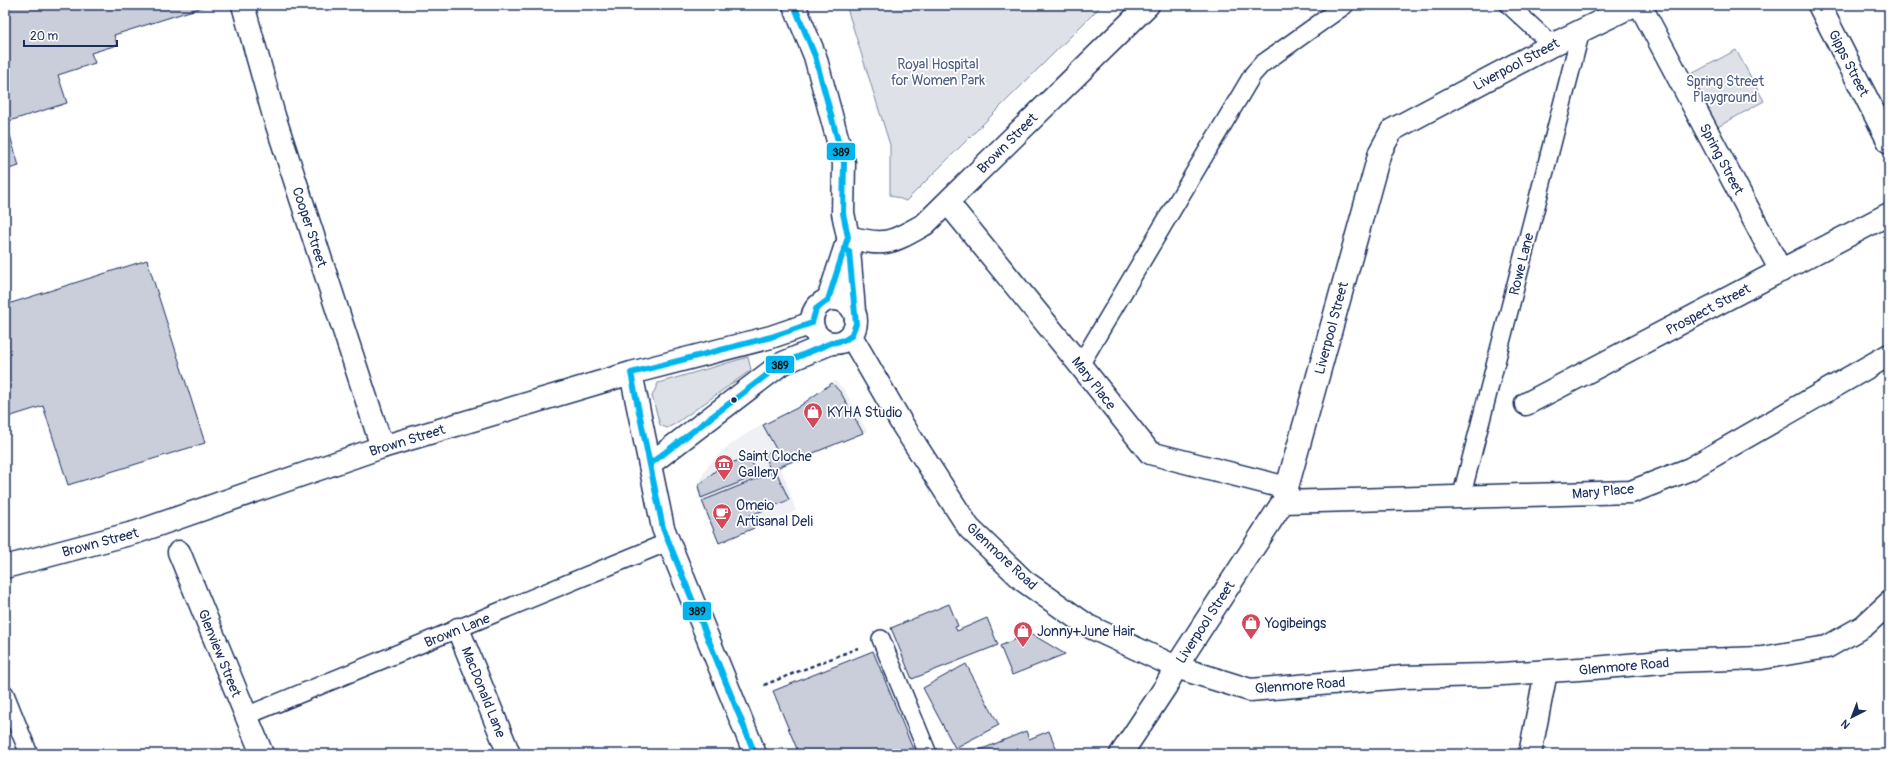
<svg xmlns="http://www.w3.org/2000/svg" width="1894" height="759" viewBox="0 0 1894 759" font-family="Pangolin,sans-serif">
<style>
.built{fill:#eff0f4}
.green{fill:#dee1e7;stroke:#7c88a2}
.building{fill:#caceda;stroke:#1b2f5e}
.lines{fill:none;stroke-linecap:round;stroke-linejoin:round}
.lane-casing{stroke:#1b2f5e;stroke-width:20}
.street-casing{stroke:#1b2f5e;stroke-width:25}
.secondary-casing{stroke:#1b2f5e;stroke-width:25}
.path{stroke:#1b2f5e;stroke-width:2.5;stroke-dasharray:4 3;stroke-linecap:butt}
.lane{stroke:#fff;stroke-width:17}
.street{stroke:#fff;stroke-width:22}
.secondary{stroke:#fff;stroke-width:22}
.bus-1-casing{stroke:#fff;stroke-width:9}
.bus-1{stroke:#00b5ef;stroke-width:6}
.bus-dot{fill:#1b2f5e;stroke:#fff;stroke-width:1.5}
.labels{text-anchor:middle;stroke-width:3.5;stroke-linejoin:round;paint-order:stroke}
.street-label{font-size:14px;fill:#1b2f5e;stroke:#fff}
.park-label{font-size:14px;fill:#4c5c80;stroke:#fff}
.poi-label{font-size:14px;fill:#1b2f5e;stroke:#fff;text-anchor:start}
.line-badge{stroke:#fff;stroke-width:1.5}
.pale-badge-label{font-size:11px;text-anchor:middle;font-weight:bold;fill:#111}
</style>
<rect width="100%" height="100%" fill="#fff"/>
<filter id="ink" filterUnits="userSpaceOnUse"><feTurbulence type="fractalNoise" baseFrequency=".025" numOctaves="2"/><feDisplacementMap in="SourceGraphic" scale="8" xChannelSelector="R" yChannelSelector="G"/><feConvolveMatrix kernelMatrix="1 2 1 2 8 2 1 2 1" color-interpolation-filters="sRGB"/></filter>
<g filter="url(#ink)">
<path class="built" d="M835,381L844,389L867,431L781,466L796,511L719,543L702,501L698,486L706,468L723,450L749,432L797,408Z"/>
<path class="green" d="M846,5H1102L906,201L890,195V145Z
M1736,50L1764,101L1714,129L1686,77Z
M748,357L751,370L675,424L667,428L660,425L652,396L658,383Z"/>
<path class="building" d="M5,5H209L114,35L117,45L91,53L95,63L58,75L67,103L6,122L19,166L5,170Z
M147,260L205,443L68,485L43,406L5,418V305Z
M832,383L841,393L863,433L771,470L763,455L776,449L763,425L797,408Z
M749,457L758,475L701,498L698,486L730,458L731,463Z
M776,471L789,500L749,516L754,528L719,543L702,501Z
M949,604L958,626L955,627L957,631L987,618L998,645L912,679L891,628Z
M1030,633L1065,654L1012,675L1000,646Z
M873,651L915,754H799L773,691Z
M966,664L999,725L955,748L923,688Z
M1026,731L1029,739L1049,731L1058,753L976,754L975,752Z"/>
<g class="lines">
<g class="lane-casing">
<path id="lane" d="M1509,5L1552,45
M1080,365L1253,74L1262,64L1345,5
M1461,498L1581,31
M881,639L928,754
M5,694L29,754
M246,716L668,542"/>
</g>
<g class="street-casing">
<path id="street" d="M243,5L274,116L382,447
M1640,5L1781,271
M1819,5L1889,142
M948,203L1080,365L1150,453L1287,488
M848,237C886,247 891,243 925,224L1148,5
M1526,404L1889,214
M650,464L781,364L831,343
M1283,502L1631,492L1690,469L1889,355
M179,552L262,754
M458,629L509,754
M1121,754L1166,686L1176,667L1283,502L1380,152L1392,130L1552,45L1634,5
M1530,754L1546,672"/>
</g>
<g class="secondary-casing">
<path id="secondary" d="M794,5L815,56L844,163L843,213L848,237L854,311
M812 321a22 22 0 1 1 44 0a22 22 0 1 1-44 0Z
M828,300L845,248
M851,336L902,424L969,528L1024,581L1088,626L1176,667L1250,690L1403,677L1487,675L1594,668L1673,661L1762,658L1827,647L1864,626L1889,603
M631,373L663,528L755,754
M5,567L137,532L382,447L631,373L771,337L812,323"/>
</g>
<path class="path" d="M764,685L858,648"/>
<use href="#lane" class="lane"/>
<use href="#street" class="street"/>
<use href="#secondary" class="secondary"/>
<g class="bus-1-casing">
<path id="bus-1" d="M650,464L781,364L831,343L845,340L851,336L856,324L849,251
M755,754L663,528L631,373L771,337L812,323L816,309L828,300L848,237L843,213L844,163L815,56L794,5"/>
</g>
<use href="#bus-1" class="bus-1"/>
</g>
</g>
<defs>
<g id="shop-pin" transform="scale(1)"><path d="M0 17L-7.5 6A9.5 9.5 0 1 1 7.5 6Z" fill="#d1495b" stroke="#fff"/><path d="M-5-2.5h2.3a2.7 3.5 0 0 1 5.4 0H5L5.5 6h-11ZM-1.5-2.5h3a1.5 2.3 0 0 0-3 0Z" fill="#fff"/></g>
<g id="museum-pin" transform="scale(1)"><path d="M0 17L-7.5 6A9.5 9.5 0 1 1 7.5 6Z" fill="#d1495b" stroke="#fff"/><path d="M0-6L6-3V-2H-6V-3ZM-5-1h2V3h-2ZM-1-1h2V3h-2ZM3-1h2V3H3ZM-6 4H6V6H-6Z" fill="#fff"/></g>
<g id="cafe-pin" transform="scale(1)"><path d="M0 17L-7.5 6A9.5 9.5 0 1 1 7.5 6Z" fill="#d1495b" stroke="#fff"/><path d="M-5.5-4.5H6V0H3Q3 3.5 0 3.5H-2.5Q-5.5 3.5-5.5 0ZM3-3.2v2h1.7v-2ZM-6 4.5H4V6H-6Z" fill="#fff"/></g>
</defs>
<g fill-rule="evenodd">
<use href="#shop-pin" x="813" y="412"/>
<use href="#museum-pin" x="724" y="464"/>
<use href="#cafe-pin" x="722" y="513"/>
<use href="#shop-pin" x="1251" y="623"/>
<use href="#shop-pin" x="1023" y="631"/>
</g>
<circle class="bus-dot" cx="734" cy="400" r="3.5"/>
<g class="labels">
<g class="street-label">
<text transform="translate(1849 63) rotate(63)" y="5">Gipps Street</text>
<text transform="translate(1516 64) rotate(-28)" y="5">Liverpool Street</text>
<text transform="translate(1007 143) rotate(-45)" y="5">Brown Street</text>
<text transform="translate(1722 159) rotate(62)" y="5">Spring Street</text>
<text transform="translate(310 227) rotate(72)" y="5">Cooper Street</text>
<text transform="translate(1521 264) rotate(-76)" y="5">Rowe Lane</text>
<text transform="translate(1708 309) rotate(-28)" y="5">Prospect Street</text>
<text transform="translate(1331 328) rotate(-75)" y="5">Liverpool Street</text>
<text transform="translate(1094 383) rotate(52)" y="5">Mary Place</text>
<text transform="translate(407 440) rotate(-17)" y="5">Brown Street</text>
<text transform="translate(1603 491) rotate(-5)" y="5">Mary Place</text>
<text transform="translate(100 542) rotate(-15)" y="5">Brown Street</text>
<text transform="translate(1002 556) rotate(43)" y="5">Glenmore Road</text>
<text transform="translate(1205 622) rotate(-57)" y="5">Liverpool Street</text>
<text transform="translate(457 630) rotate(-22)" y="5">Brown Lane</text>
<text transform="translate(220 653) rotate(68)" y="5">Glenview Street</text>
<text transform="translate(1624 666) rotate(-5)" y="5">Glenmore Road</text>
<text transform="translate(1300 685) rotate(-4)" y="5">Glenmore Road</text>
<text transform="translate(484 692) rotate(68)" y="5">MacDonald Lane</text>
</g>
<g class="park-label">
<text x="938" y="69">Royal Hospital<tspan x="938" dy="16">for Women Park</tspan></text>
<text x="1725" y="86">Spring Street<tspan x="1725" dy="16">Playground</tspan></text>
</g>
<g class="poi-label">
<text x="827" y="417">KYHA Studio</text>
<text x="738" y="461">Saint Cloche<tspan x="738" dy="16">Gallery</tspan></text>
<text x="736" y="510">Omeio<tspan x="736" dy="16">Artisanal Deli</tspan></text>
<text x="1265" y="628">Yogibeings</text>
<text x="1037" y="636">Jonny+June Hair</text>
</g>
</g>
<g class="line-badge">
<rect x="826" y="142" width="30" height="19" rx="4" fill="#00b5ef"/>
<rect x="765" y="355" width="30" height="19" rx="4" fill="#00b5ef"/>
<rect x="682" y="601" width="30" height="20" rx="4" fill="#00b5ef"/>
</g>
<g class="pale-badge-label">
<text x="841" y="156">389</text>
<text x="780" y="369">389</text>
<text x="697" y="615">389</text>
</g>
<rect width="1894" height="759" fill="none" stroke="#fff" stroke-width="20"/>
<rect x="10" y="10" width="1874" height="739" fill="none" stroke="#1b2f5e" stroke-width="1.5" filter="url(#ink)"/>
<g transform="translate(1852 717) rotate(222)" stroke="#ffffff" stroke-width="3" paint-order="stroke">
<path d="M0-3L7 15L0 10L-7 15Z" fill="#1b2f5e"/>
<text y="-6" font-size="11" font-weight="bold" text-anchor="middle" fill="#1b2f5e">N</text>
</g>
<path d="M24 40v6h93v-6" fill="none" stroke="#1b2f5e" stroke-width="2"/>
<text x="30" y="40" font-size="12" fill="#1b2f5e" stroke="#ffffff" stroke-width="3" paint-order="stroke">20 m</text>
</svg>
